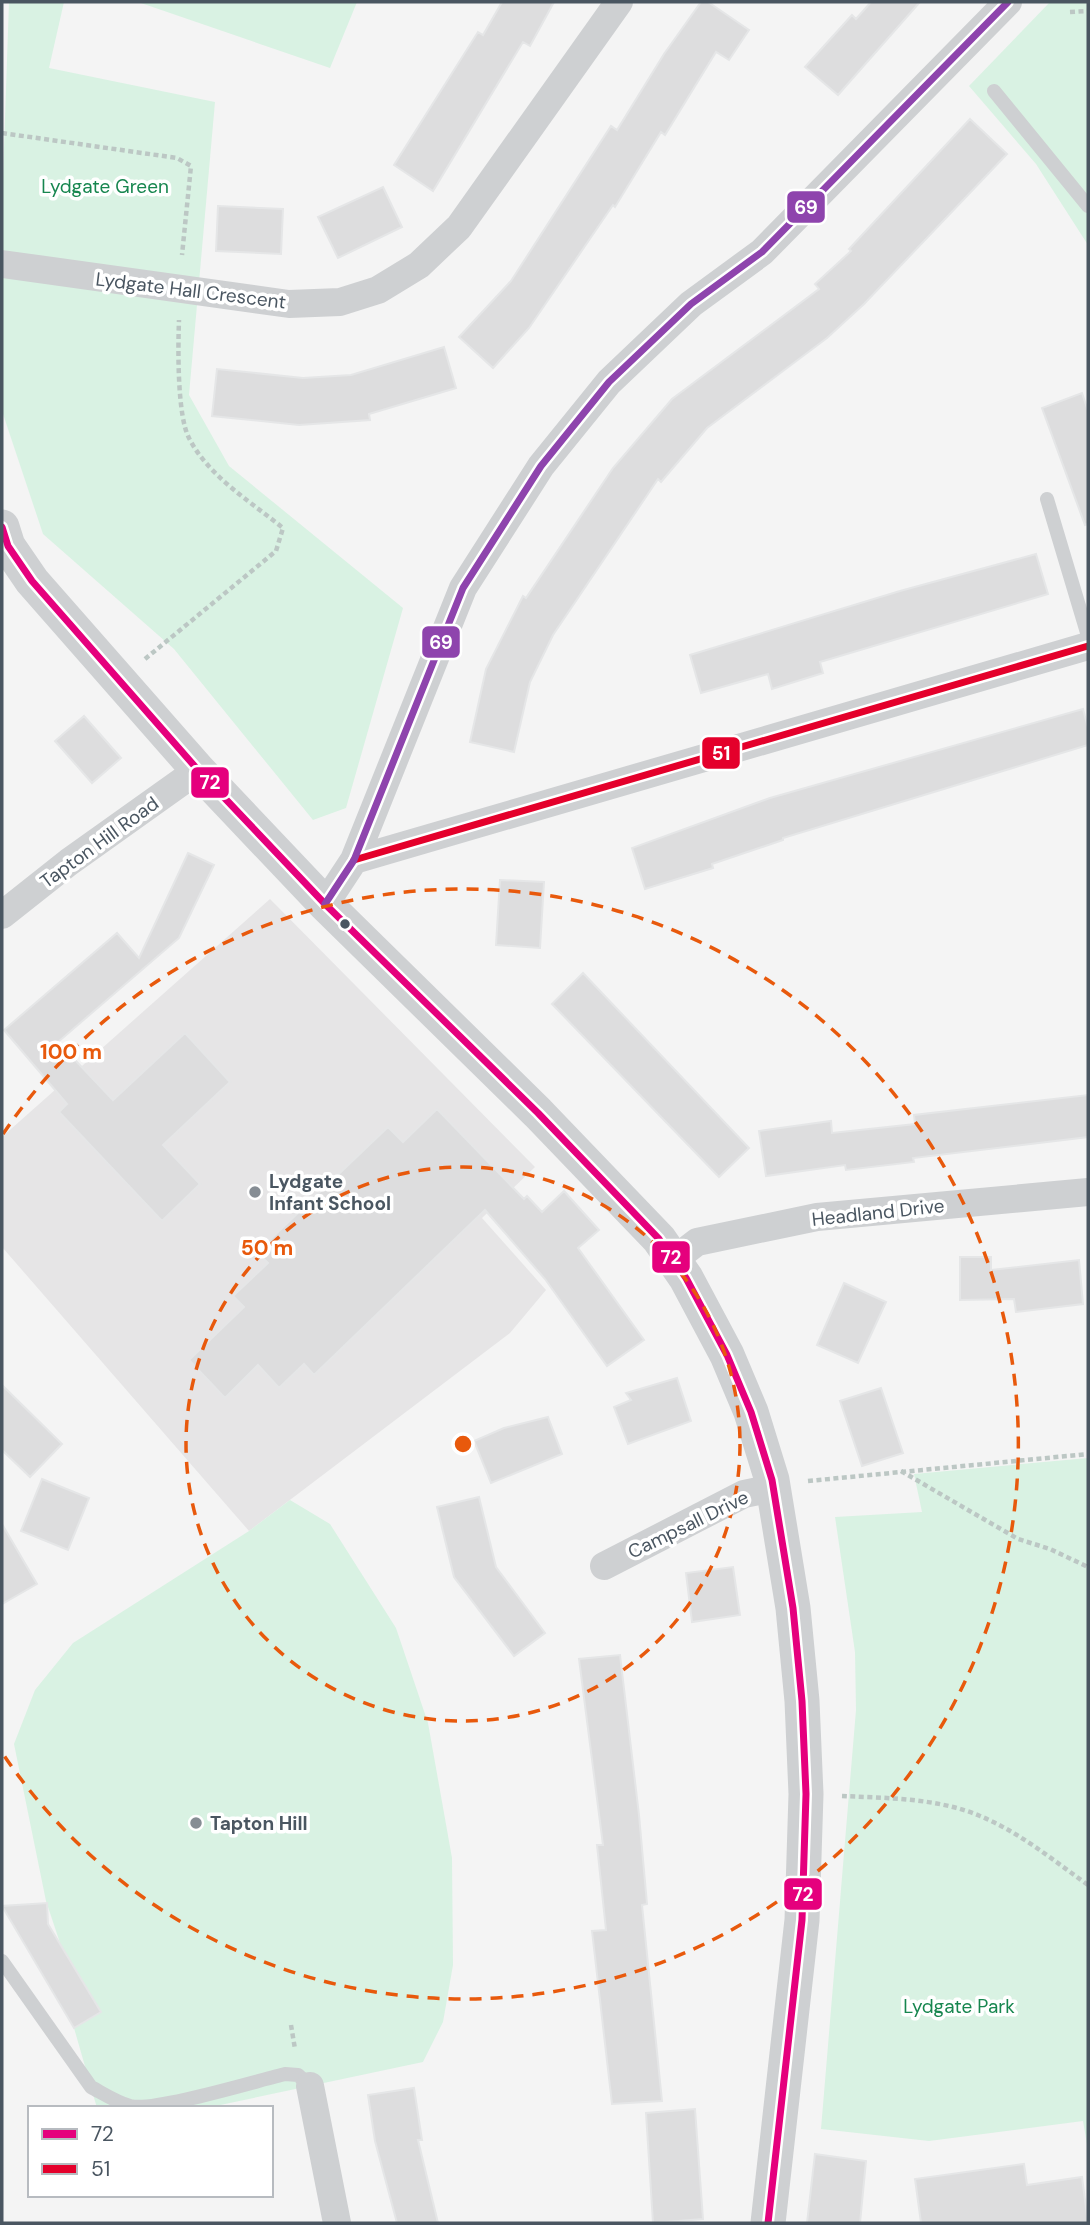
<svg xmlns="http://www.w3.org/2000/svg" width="1090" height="2225" viewBox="0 0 1090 2225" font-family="'DM Sans',sans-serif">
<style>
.education{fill:#e6e5e6}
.green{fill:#d9f2e3}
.building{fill:#ddddde;stroke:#e5e6e7;stroke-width:2}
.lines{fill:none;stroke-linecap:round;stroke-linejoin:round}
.path{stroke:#bcc7c4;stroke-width:4.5;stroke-dasharray:5 3.5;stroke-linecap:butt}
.service{stroke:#ced0d2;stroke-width:14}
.minor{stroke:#ced0d2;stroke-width:28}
.tertiary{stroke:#ced0d2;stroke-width:35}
.bus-1-casing{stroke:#fff;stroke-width:12}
.bus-2-casing{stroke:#fff;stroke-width:12}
.bus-3-casing{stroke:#fff;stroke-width:12}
.bus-1{stroke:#e5007d;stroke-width:7}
.bus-2{stroke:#e4002b;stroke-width:7}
.bus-3{stroke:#8e44ad;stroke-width:7}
.ring{fill:none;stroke:#e8590c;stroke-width:3.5;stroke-dasharray:12 9}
.bus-dot{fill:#4a5661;stroke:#fff;stroke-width:2.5}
.poi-dot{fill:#868d94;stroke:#fff;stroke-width:2.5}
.labels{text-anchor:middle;stroke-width:7;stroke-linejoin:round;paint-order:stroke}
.park-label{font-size:19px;fill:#17864f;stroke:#fff}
.street-label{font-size:19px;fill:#4a5661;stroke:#fff}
.poi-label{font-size:19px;font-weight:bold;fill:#4a5661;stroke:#fff;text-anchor:start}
.centre{fill:#e8590c;stroke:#fff;stroke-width:3.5}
.ring-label{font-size:21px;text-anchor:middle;font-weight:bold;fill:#e8590c;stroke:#fff;stroke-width:7;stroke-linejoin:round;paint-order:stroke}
.line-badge{stroke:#fff;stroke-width:2.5}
.badge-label{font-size:19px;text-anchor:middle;font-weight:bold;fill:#fff}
</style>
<rect width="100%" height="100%" fill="#f4f4f4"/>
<path class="education" d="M270,899L535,1167L482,1218L546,1290L510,1333L249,1531L2,1247V1137Z"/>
<path class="green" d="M9,2H64L49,68L215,102L189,395L229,466L403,608L346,808L313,820L174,649L43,534L2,411V206Z
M138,2H357L330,68Z
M1050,2H1088V245L1036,164L969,86Z
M1088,1458V2150L1083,2121L929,2141L821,2129L856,1710L855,1652L835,1517L922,1512L914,1474Z
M290,1500L330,1524L396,1628L428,1723L452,1858L453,1965L443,2022L423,2062L206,2108H97L74,2028L61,1946L46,1901L14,1744L35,1690L73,1643L249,1531Z"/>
<path class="building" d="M502,2H554L530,46L523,42L433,191L394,165L478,32L483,35Z
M701,2H708L749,30L729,60L716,52L665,135L661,132L615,207L613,205L529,328L493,368L459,337L511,281L611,126L617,130L664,54Z
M871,2H920L838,95L805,67L852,15L856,19Z
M970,119L1007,154L864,304L827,338L707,428L661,482L658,479L553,635L530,682L514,752L470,742L486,669L523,596L526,598L613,468L672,399L819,289L815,284L851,251L849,249Z
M383,187L402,227L338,258L318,217Z
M218,206L283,209L281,254L216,251Z
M444,347L456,388L369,414L370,420L299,425L212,416L217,369L303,378L351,375Z
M1082,393L1088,411V524L1085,525L1042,408Z
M1036,554L1048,594L820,662L823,673L772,689L768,674L701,693L690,655L900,591Z
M1083,709L1088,728V745L783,838V840L712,864L713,868L645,889L632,848L770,798Z
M84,716L121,758L92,783L55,741Z
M188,853L214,865L179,938L58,1042L113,1100L185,1033L230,1082L163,1145L200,1184L162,1221L59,1112L67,1104L4,1030L117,933L139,958Z
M500,880L544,882L540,948L496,945Z
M583,973L749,1148L719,1177L552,1004Z
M1088,1095V1137L913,1158L914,1162L846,1170L845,1165L766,1176L759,1131L831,1121L832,1133L915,1124L914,1115Z
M437,1109L524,1199L527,1196L542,1212L564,1191L599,1230L578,1248L644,1340L607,1366L545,1279L485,1210L314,1375L304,1364L279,1388L258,1365L225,1398L189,1360L244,1307L233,1296L268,1263L257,1252L388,1127L403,1142Z
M960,1257H991V1270L1079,1260L1083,1304L1016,1312L1014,1299L960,1300Z
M844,1283L886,1302L858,1363L817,1345Z
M677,1378L691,1421L628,1444L614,1407L631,1400L626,1393Z
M2,1385L62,1444L30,1477L2,1450Z
M881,1388L903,1453L862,1466L840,1401Z
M548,1417L562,1454L491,1483L474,1441L504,1428Z
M42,1479L89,1498L68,1550L21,1531Z
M479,1497L496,1567L545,1633L514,1656L454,1577L437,1507Z
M2,1524L37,1584L2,1604Z
M733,1567L740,1615L692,1622L686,1573Z
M620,1655L639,1815L647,1904L642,1905L662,2101L612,2104L592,1931L606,1930L597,1845H603L579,1659Z
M47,1903L48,1924L101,2012L74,2028L2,1906Z
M414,2088L422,2140H418L438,2223H397L375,2141L368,2095Z
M695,2109L703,2219L653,2223L646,2113Z
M815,2154L866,2161L860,2223H807Z
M1024,2164L1027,2185L1082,2177L1088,2223H921L915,2179Z"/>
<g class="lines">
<path class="path" d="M1070,12L1088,11
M2,133L177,158L191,166L182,255
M145,659L276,551L283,528C251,502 208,476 189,438C177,415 178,347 179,320
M901,1471L1018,1539L1050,1549L1088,1567
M808,1481L1088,1454
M842,1796C886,1798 938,1798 980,1816C1019,1832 1053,1860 1088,1885
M291,2025L295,2049"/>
<path class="service" d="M994,91L1088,206
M1047,499L1088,636
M2,1961L91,2087C104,2094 116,2102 130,2106C154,2112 256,2081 285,2074L298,2075L310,2086"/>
<path class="minor" d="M2,264L289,304L340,302L378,290L419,265L459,227L619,2
M354,860L1088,646
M325,904L354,860L463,588L541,466L609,382L691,304L762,252L1008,2
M2,915L69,862L198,770
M675,1259L697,1242L817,1217L1088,1192
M604,1566L744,1494L773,1488
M310,2086L337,2223"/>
<path class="tertiary" d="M2,527L8,546L32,581L198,770L325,904L538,1113L659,1239L686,1278L727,1355L751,1412L772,1480L793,1608L802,1701L806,1794L802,1920L768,2223"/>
<g class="bus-1-casing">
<path id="bus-1" d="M2,527L8,546L32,581L198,770L325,904L538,1113L659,1239L686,1278L727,1355L751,1412L772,1480L793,1608L802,1701L806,1794L802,1920L768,2223"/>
</g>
<g class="bus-2-casing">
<path id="bus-2" d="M354,860L1088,646"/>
</g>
<g class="bus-3-casing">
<path id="bus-3" d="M325,904L354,860L463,588L541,466L609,382L691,304L762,252L1008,2"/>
</g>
<use href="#bus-1" class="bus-1"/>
<use href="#bus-2" class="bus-2"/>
<use href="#bus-3" class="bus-3"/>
</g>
<g class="ring">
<circle cx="463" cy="1444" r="277"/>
<path d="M3 1134A555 555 0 1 1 3 1754"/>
</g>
<circle class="bus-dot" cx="345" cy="924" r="6"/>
<g class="poi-dot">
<circle cx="255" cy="1192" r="7"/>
<circle cx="196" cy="1823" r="7"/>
</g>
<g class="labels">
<g class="park-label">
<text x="105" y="193">Lydgate Green</text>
<text x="959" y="2013">Lydgate Park</text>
</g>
<g class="street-label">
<text transform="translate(191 290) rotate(7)" y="7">Lydgate Hall Crescent</text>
<text transform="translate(99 842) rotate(-36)" y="7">Tapton Hill Road</text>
<text transform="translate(878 1212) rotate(-6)" y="7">Headland Drive</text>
<text transform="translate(688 1524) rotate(-26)" y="7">Campsall Drive</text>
</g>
<g class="poi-label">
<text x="269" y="1188">Lydgate<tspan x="269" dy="22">Infant School</tspan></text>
<text x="210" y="1830">Tapton Hill</text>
</g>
</g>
<circle cx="463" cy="1444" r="10" class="centre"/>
<g class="ring-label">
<text x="71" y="1059">100 m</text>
<text x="267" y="1255">50 m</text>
</g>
<g class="line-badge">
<rect x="786" y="190" width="40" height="34" rx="7" fill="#8e44ad"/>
<rect x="421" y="625" width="40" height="34" rx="7" fill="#8e44ad"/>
<rect x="701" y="736" width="40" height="34" rx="7" fill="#e4002b"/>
<rect x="190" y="766" width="40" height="33" rx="7" fill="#e5007d"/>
<rect x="651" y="1240" width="40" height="34" rx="7" fill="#e5007d"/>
<rect x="783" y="1877" width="40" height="34" rx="7" fill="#e5007d"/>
</g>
<g class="badge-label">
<text x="806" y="214">69</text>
<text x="441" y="649">69</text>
<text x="721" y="760">51</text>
<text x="210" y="789">72</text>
<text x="671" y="1264">72</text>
<text x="803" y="1901">72</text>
</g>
<rect width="1090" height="2225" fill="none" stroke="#4a5661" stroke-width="7"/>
<rect x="28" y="2106" width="245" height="91" fill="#ffffff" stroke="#b7bbc0" stroke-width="2"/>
<rect x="42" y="2129" width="35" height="10" fill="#e5007d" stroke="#b7bbc0" stroke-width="2"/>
<text x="91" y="2141" font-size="21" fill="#4a5661">72</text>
<rect x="42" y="2164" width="35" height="10" fill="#e4002b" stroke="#b7bbc0" stroke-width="2"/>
<text x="91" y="2176" font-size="21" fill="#4a5661">51</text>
</svg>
